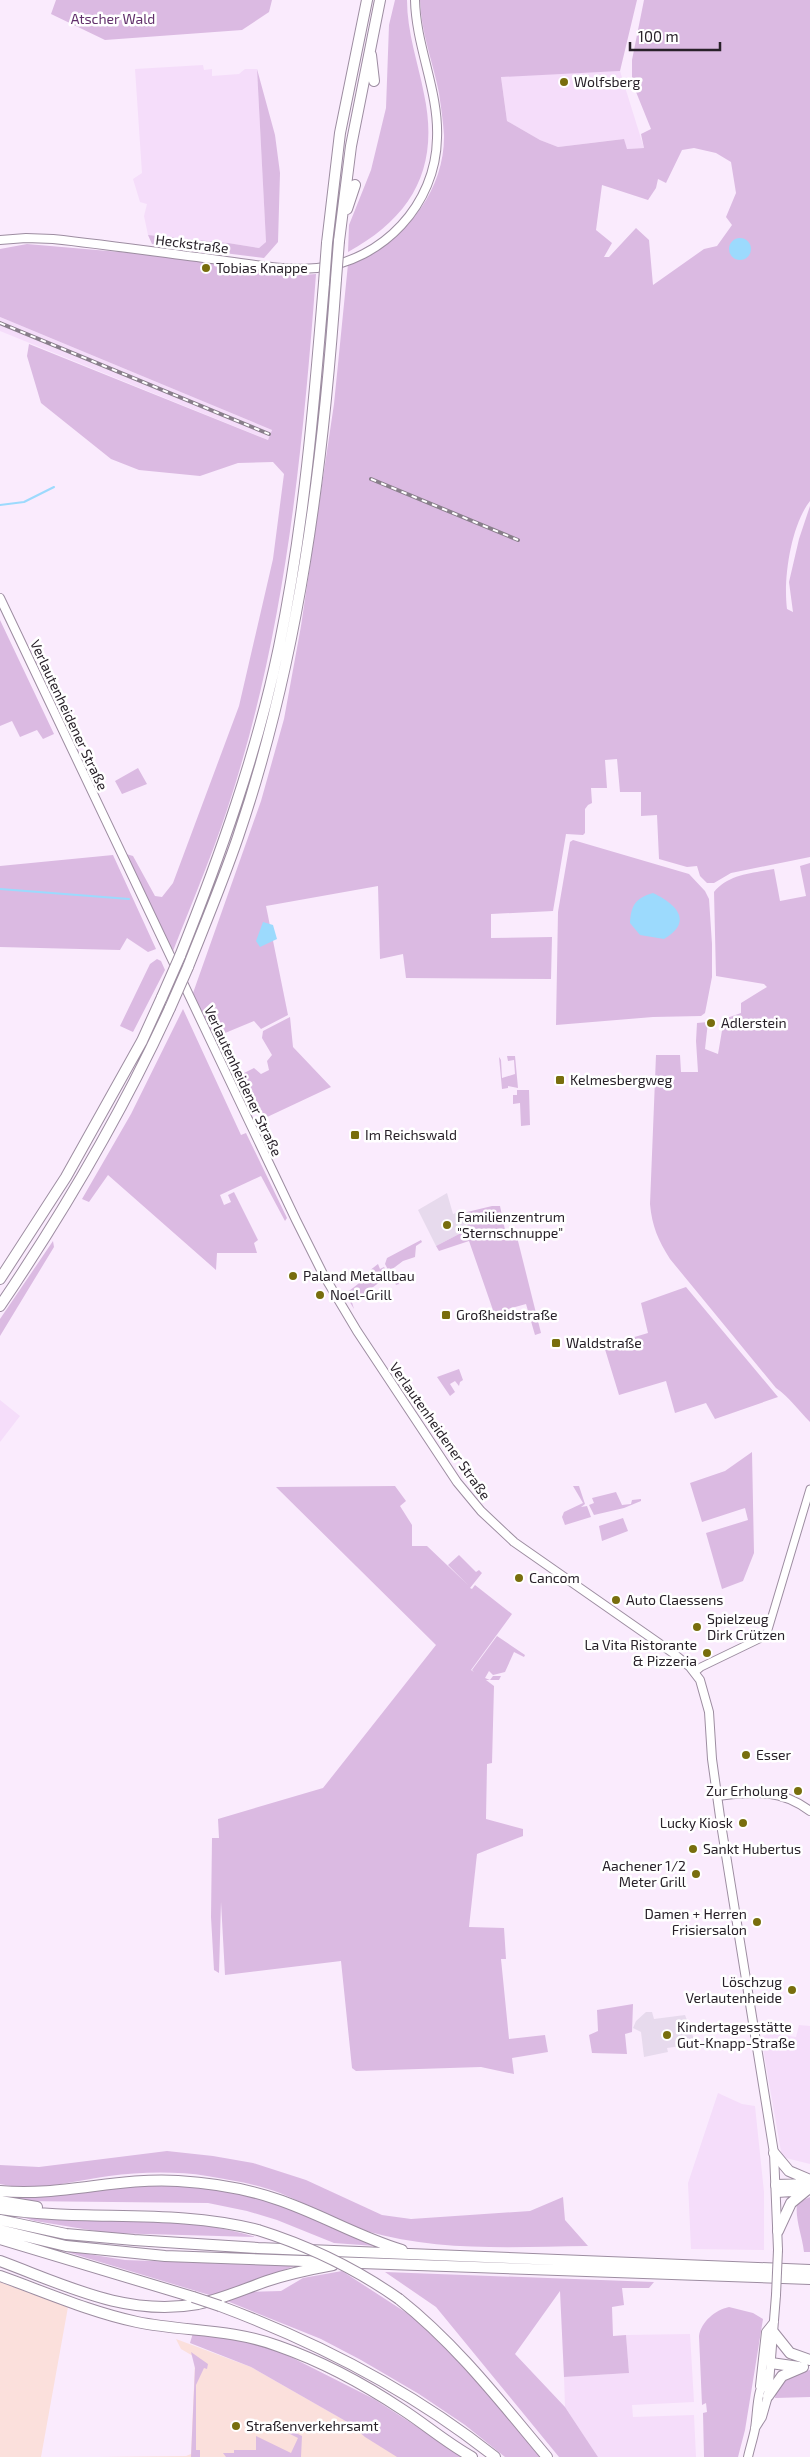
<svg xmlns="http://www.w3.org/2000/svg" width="810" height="2457" viewBox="0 0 810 2457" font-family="'Exo 2',sans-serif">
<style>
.commercial{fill:#fbe0dc}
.built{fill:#f5ddfa}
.education{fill:#e7daed}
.green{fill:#dbbae2;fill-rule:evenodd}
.water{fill:#9cdafd}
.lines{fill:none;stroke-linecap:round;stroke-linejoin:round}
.stream{stroke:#9cdafd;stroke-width:2}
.tertiary-casing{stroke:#9d8da1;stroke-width:9}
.secondary-casing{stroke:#9d8da1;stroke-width:10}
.motorway-casing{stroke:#9d8da1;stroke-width:12}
.tertiary{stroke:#fff;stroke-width:7}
.secondary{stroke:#fff;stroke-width:8}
.motorway{stroke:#fff;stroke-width:10}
.rail-casing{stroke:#897f8b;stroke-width:4}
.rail{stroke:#fff;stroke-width:2;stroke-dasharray:5.5;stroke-linecap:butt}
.secondary-bridge-casing{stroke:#9d8da1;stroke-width:10;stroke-linecap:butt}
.motorway-bridge-casing{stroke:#9d8da1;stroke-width:12;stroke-linecap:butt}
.secondary-bridge{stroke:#fff;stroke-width:8}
.motorway-bridge{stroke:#fff;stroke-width:10}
.poi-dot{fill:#786e0d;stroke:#fff;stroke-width:2}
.labels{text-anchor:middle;stroke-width:5;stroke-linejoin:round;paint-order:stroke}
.park-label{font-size:14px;fill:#62316c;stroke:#fff}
.poi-label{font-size:14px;fill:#282129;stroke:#fff;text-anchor:start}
.street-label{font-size:14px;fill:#282129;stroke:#fff}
</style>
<rect width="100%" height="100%" fill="#faebfd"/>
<path class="commercial" d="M0,2282L68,2307L41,2457H0Z
M176,2339L251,2367L409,2457H98L186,2456L191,2454L195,2363L193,2356L181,2349Z"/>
<path class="built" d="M203,65L204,70L212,69V76L239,74L245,69H257L266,242L259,248L228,243L148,235L144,216L147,204L140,202L133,179L142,173L135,69Z
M620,71L644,148L626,149L623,139L558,147L540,140L507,121L501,76Z
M0,317L272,430L268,440L0,331Z
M0,1400L20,1416L0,1442Z
M799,2025L810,2026V2164L782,2157L761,2037L770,2033L796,2037Z
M718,2093L742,2104L755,2106L764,2192V2250L691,2249L688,2183Z
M690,2334L694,2402L632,2405L633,2417L694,2415L696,2457H598L565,2407L564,2377L629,2373L626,2335Z"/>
<path class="education" d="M447,1193L453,1214L462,1211L470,1234H459L436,1246L418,1210Z
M646,2012H652L654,2019L685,2015L694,2039L687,2040L688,2045L667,2048L668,2052L644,2057L641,2032L633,2028L636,2021Z"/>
<path class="green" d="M56,0H272L269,12L242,30L105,40L51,14Z
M395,0H407C407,32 418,63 424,94C440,168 412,217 348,252L349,225L371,170L386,108L389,25Z
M420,0H637L620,71L501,77L507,121L540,140L558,147L624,139L627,149L644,148L641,134L651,129L632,82V60L644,0H810V501C791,525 783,579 787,609L793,612L789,582L799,539L810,506V857L731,873L714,883H707L700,876L697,866L687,867L659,859L657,815L641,816V792H620L617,759L605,760L607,788H591L592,803L588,805L585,809V833L583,835L566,834L553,911L491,914V938L552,937L551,979L406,978L403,954L380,959L378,886L266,906L288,1015L261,1029L254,1021L213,1038L193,993L261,801L284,719L301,626L334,404L348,264C400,246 445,194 444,135C443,121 441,107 439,93C433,62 421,33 420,0ZM694,148L716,153L731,162L736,193L726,217L732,225L717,246L704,249L653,285L649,240L636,228L609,257H604L612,243L596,230L602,185L648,200L656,188L658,179L666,183L682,150Z
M257,69L275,135L280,173L278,242L264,258L152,244L148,235L228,243L259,248L266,242Z
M27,244L143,254L302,275L316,274C303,448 286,622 234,788C217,844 194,897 173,951L126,854L133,856L155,896L162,897L173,883L239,706L273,559L284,474L273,462L238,463L200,476L139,470L111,459L41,403L27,356L29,344L268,440L272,430L0,317V249Z
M0,620L54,734L43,739L37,730L20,737L12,721L0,726Z
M138,768L147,784L122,794L115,781Z
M573,840L689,874L705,891L709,899L712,944V977L705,1013L701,1016L653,1017L556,1025L558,912L570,842Z
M113,855L156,949L148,952L127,938L120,950L0,947V866Z
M810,863V1422C799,1411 789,1397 776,1388L670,1259C658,1240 652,1226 650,1204L656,1055H680L681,1072H698L696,1041L697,1023L708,1022L705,1049L718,1054L724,1019L741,1013V1003L767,987L764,984L716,976L714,892C728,874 753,873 774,869L780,901L806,896L800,866Z
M157,959L161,961L165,970L133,1032L120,1026L150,964Z
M183,1009L241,1135L246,1133L287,1218L285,1221L261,1176L220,1195L224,1205L231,1202L228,1195L234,1192L258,1240L254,1243L257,1253H217L216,1270L108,1175L89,1202L82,1199L131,1114Z
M290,1017L293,1047L331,1087L265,1118L260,1117L240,1075L254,1068L261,1074L269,1070L267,1061L272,1055L262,1038L263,1031Z
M507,1056H515L518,1088L508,1086V1088L502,1089L499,1057L501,1060L502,1078L515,1074L514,1060L508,1061Z
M517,1090H529L530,1125L521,1126L520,1103L513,1104V1095H517Z
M492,1206H500L505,1230L515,1229L541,1333L535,1335L526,1304L494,1313L469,1241L439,1251L436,1246L459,1234H470L463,1213Z
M421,1240L422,1242L416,1246L415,1257L403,1261L391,1270L399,1284L396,1285L385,1264L387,1258Z
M53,1241L54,1247L0,1336V1319Z
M378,1264L380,1269L384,1267L389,1275L360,1297L358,1295L351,1299L354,1309L345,1294L371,1274L369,1271Z
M686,1287L778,1397L715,1419L706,1403L675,1413L666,1381L619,1395L604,1346L648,1333L641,1303Z
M459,1369L463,1380L460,1382L459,1386L455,1381L450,1384L455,1392L450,1396L437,1377Z
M752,1452L754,1553L743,1581L722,1589L706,1533L748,1520L745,1508L702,1522L690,1483L725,1471Z
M395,1486L406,1501L400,1506L412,1525V1546H427L468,1585L448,1565L459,1555L476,1572L479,1570L482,1573L470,1588L472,1589L475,1585L512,1614L471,1670L474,1672L472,1670L497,1636L525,1655L524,1657L514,1652L505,1672L493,1675L489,1671L485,1678L490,1680L493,1676H501L499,1680H486L494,1686L492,1763L487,1764L486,1819L523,1829V1836L477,1854L469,1927L504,1928L506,1959H501L509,2039L545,2035L548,2052L512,2058L514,2074L481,2067L356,2071L352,2068L341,1961L225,1975L221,1902L219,1973L214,1970L211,1917L212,1838H219L218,1819L323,1788L436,1645L276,1487Z
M573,1486H579L585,1504L581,1507L587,1506L591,1517L565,1525L562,1517L564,1512L583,1503Z
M616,1492L622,1505L631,1504L632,1500L641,1499V1501L624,1508L594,1515L589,1505L594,1503L592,1498Z
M623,1518L628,1531L602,1541L599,1526Z
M633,2004L632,2032L625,2034L627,2054L592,2053L589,2035L598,2031L597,2010Z
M167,2151L213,2156L253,2163L306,2180L382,2215L411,2219L530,2211L563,2197L565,2220L588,2246C513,2247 439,2252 366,2231C338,2223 308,2204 280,2193C258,2184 230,2180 207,2176C176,2171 139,2172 109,2176C74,2181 35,2192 0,2184V2165L39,2167Z
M175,2183L205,2187L269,2200L375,2246L334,2243L277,2220L247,2211L208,2203L18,2201L19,2195L120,2186Z
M810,2197V2252H804C802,2234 795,2220 797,2203Z
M25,2216C100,2219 185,2215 256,2237L108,2233L35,2221L25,2218Z
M57,2249L125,2260L294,2266L216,2297Z
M342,2271L416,2319L467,2368L541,2457H505L465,2425L419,2394L361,2360L321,2339L227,2301L250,2292L281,2291L303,2278Z
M385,2272L654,2282L649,2288H622L624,2305L612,2307L613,2336L626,2335L629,2373L564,2377L560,2291L515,2354L565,2407L598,2457H559L436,2307Z
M729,2307L753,2313L763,2319L745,2430L738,2457H704L703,2413L707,2412L706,2403L702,2405L699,2336C701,2322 715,2310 729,2307Z
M193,2333L225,2337L275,2349L374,2399L464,2457H397L365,2437L349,2423L251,2367L190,2343Z
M191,2352L208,2364L207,2369L204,2368L196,2385V2450H200V2457H191L195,2368Z
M810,2370V2397L775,2398C778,2376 790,2374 810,2370Z
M284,2427L302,2436L301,2457H226L223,2453H234V2450H256V2436L291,2453L298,2438L284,2431Z"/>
<path class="water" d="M729 249a11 11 0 1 1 22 0a11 11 0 1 1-22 0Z
M653,893C676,904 694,921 664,939L640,935L630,923C631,906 635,898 653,893Z
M263,922L273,925L277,939L260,947L256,941Z"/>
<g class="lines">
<path class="stream" d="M0,505L24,502L54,487
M0,889L129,899"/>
<g class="tertiary-casing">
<path id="tertiary" d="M695,1672L701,1667L759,1639L767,1633L810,1489"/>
</g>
<g class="secondary-casing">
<path id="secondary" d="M0,240L26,238L53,239C109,245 164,253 219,260C251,264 284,271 317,268C383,261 436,204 437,138C439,91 416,47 415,0
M0,598L296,1220L323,1274L357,1331L457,1482L481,1511L514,1542L673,1653L690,1667L700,1680L709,1712L712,1759L721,1824L774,2153L778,2250
M717,1796C754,1792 779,1788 810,1811
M760,2386L766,2332L774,2322
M755,2428L762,2417L768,2396L776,2295
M748,2457C750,2448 753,2439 755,2429C758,2409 756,2390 769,2372"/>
</g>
<g class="motorway-casing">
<path id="motorway" d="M371,55L374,81
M347,209L355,185
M339,241L351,146L380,0
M327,243L340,133L367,0
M180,956C220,856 257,753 279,647C304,526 314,405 324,283
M188,967C205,924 223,881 238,837C299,658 323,467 336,279
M0,1279L66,1177L142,1041L162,997
M0,1306C65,1210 122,1113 170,1008
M774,2153L789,2171L810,2180
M776,2185L810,2184
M0,2191C60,2197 118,2177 178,2181C211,2183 244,2188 276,2199C319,2213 358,2237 402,2250
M777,2192L807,2190
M0,2201L37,2207
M0,2209C87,2222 172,2208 258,2230
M0,2220L66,2234L134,2240L258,2248L810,2270
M0,2230L66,2246L165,2256L810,2279
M778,2231L791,2203L808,2189
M0,2239L193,2297
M0,2261C65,2285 126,2317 198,2304C222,2299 244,2289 267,2281C288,2274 311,2269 333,2265
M0,2276C45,2292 90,2312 137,2322C186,2332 229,2328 278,2346C321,2361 364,2384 403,2410C426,2425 447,2443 472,2457
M399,2299C456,2344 500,2401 547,2457
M220,2306C319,2343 412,2391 495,2457
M774,2333L790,2353L810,2360
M771,2363L799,2367
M768,2396L782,2376L803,2367"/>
</g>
<use href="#tertiary" class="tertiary"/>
<use href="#secondary" class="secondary"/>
<use href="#motorway" class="motorway"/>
<g class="rail-casing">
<path id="rail" d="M0,323L269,434
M371,479L518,540"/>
</g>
<use href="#rail" class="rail"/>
<g class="secondary-bridge-casing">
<path id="secondary-bridge" d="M776,2295L778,2250"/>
</g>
<g class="motorway-bridge-casing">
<path id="motorway-bridge" d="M336,279L339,241
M324,283L327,243
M162,997L180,956
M170,1008L188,967
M258,2230C309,2246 355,2268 399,2299
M193,2297L220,2306"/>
</g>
<use href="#secondary-bridge" class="secondary-bridge"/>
<use href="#motorway-bridge" class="motorway-bridge"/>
</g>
<g class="poi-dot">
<circle cx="564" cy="82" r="5"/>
<circle cx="206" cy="268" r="5"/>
<circle cx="711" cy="1023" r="5"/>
<rect x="555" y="1075" width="10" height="10" rx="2.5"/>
<rect x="350" y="1130" width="10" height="10" rx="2.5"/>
<circle cx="447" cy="1225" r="5"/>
<circle cx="293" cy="1276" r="5"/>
<circle cx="320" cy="1295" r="5"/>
<rect x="441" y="1310" width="10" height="10" rx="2.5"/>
<rect x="551" y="1338" width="10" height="10" rx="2.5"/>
<circle cx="519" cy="1578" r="5"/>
<circle cx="616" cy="1600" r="5"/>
<circle cx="697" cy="1627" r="5"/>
<circle cx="707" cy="1653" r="5"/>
<circle cx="746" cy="1755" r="5"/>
<circle cx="798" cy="1791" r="5"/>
<circle cx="743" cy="1823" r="5"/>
<circle cx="693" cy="1849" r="5"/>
<circle cx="696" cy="1874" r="5"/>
<circle cx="757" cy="1922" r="5"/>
<circle cx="792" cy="1990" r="5"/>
<circle cx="667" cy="2035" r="5"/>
<circle cx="236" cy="2426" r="5"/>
</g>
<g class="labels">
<g class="park-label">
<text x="113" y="24">Atscher Wald</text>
</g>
<g class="poi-label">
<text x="574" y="87">Wolfsberg</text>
<text x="216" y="273">Tobias Knappe</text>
<text x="721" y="1028">Adlerstein</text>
<text x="570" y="1085">Kelmesbergweg</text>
<text x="365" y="1140">Im Reichswald</text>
<text x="457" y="1222">Familienzentrum<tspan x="457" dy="16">"Sternschnuppe"</tspan></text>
<text x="303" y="1281">Paland Metallbau</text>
<text x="330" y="1300">Noel-Grill</text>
<text x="456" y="1320">Großheidstraße</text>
<text x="566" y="1348">Waldstraße</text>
<text x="529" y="1583">Cancom</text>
<text x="626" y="1605">Auto Claessens</text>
<text x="707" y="1624">Spielzeug<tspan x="707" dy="16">Dirk Crützen</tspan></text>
<text x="697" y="1650" text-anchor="end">La Vita Ristorante<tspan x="697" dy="16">&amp; Pizzeria</tspan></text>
<text x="756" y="1760">Esser</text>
<text x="788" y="1796" text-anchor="end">Zur Erholung</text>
<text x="733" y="1828" text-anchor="end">Lucky Kiosk</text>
<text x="703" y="1854">Sankt Hubertus</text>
<text x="686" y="1871" text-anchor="end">Aachener 1/2<tspan x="686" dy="16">Meter Grill</tspan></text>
<text x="747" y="1919" text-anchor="end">Damen + Herren<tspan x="747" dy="16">Frisiersalon</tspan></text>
<text x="782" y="1987" text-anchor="end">Löschzug<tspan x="782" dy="16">Verlautenheide</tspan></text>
<text x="677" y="2032">Kindertagesstätte<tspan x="677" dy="16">Gut-Knapp-Straße</tspan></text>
<text x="246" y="2431">Straßenverkehrsamt</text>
</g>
<g class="street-label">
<text transform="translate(192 244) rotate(7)" y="5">Heckstraße</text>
<text transform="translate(69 715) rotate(65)" y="5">Verlautenheidener Straße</text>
<text transform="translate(243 1081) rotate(65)" y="5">Verlautenheidener Straße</text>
<text transform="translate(440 1431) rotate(55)" y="5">Verlautenheidener Straße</text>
</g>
</g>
<path d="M630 42v8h90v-8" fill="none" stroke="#282129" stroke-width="2.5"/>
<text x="638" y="42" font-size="15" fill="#282129" stroke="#ffffff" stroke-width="4" paint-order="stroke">100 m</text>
</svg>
